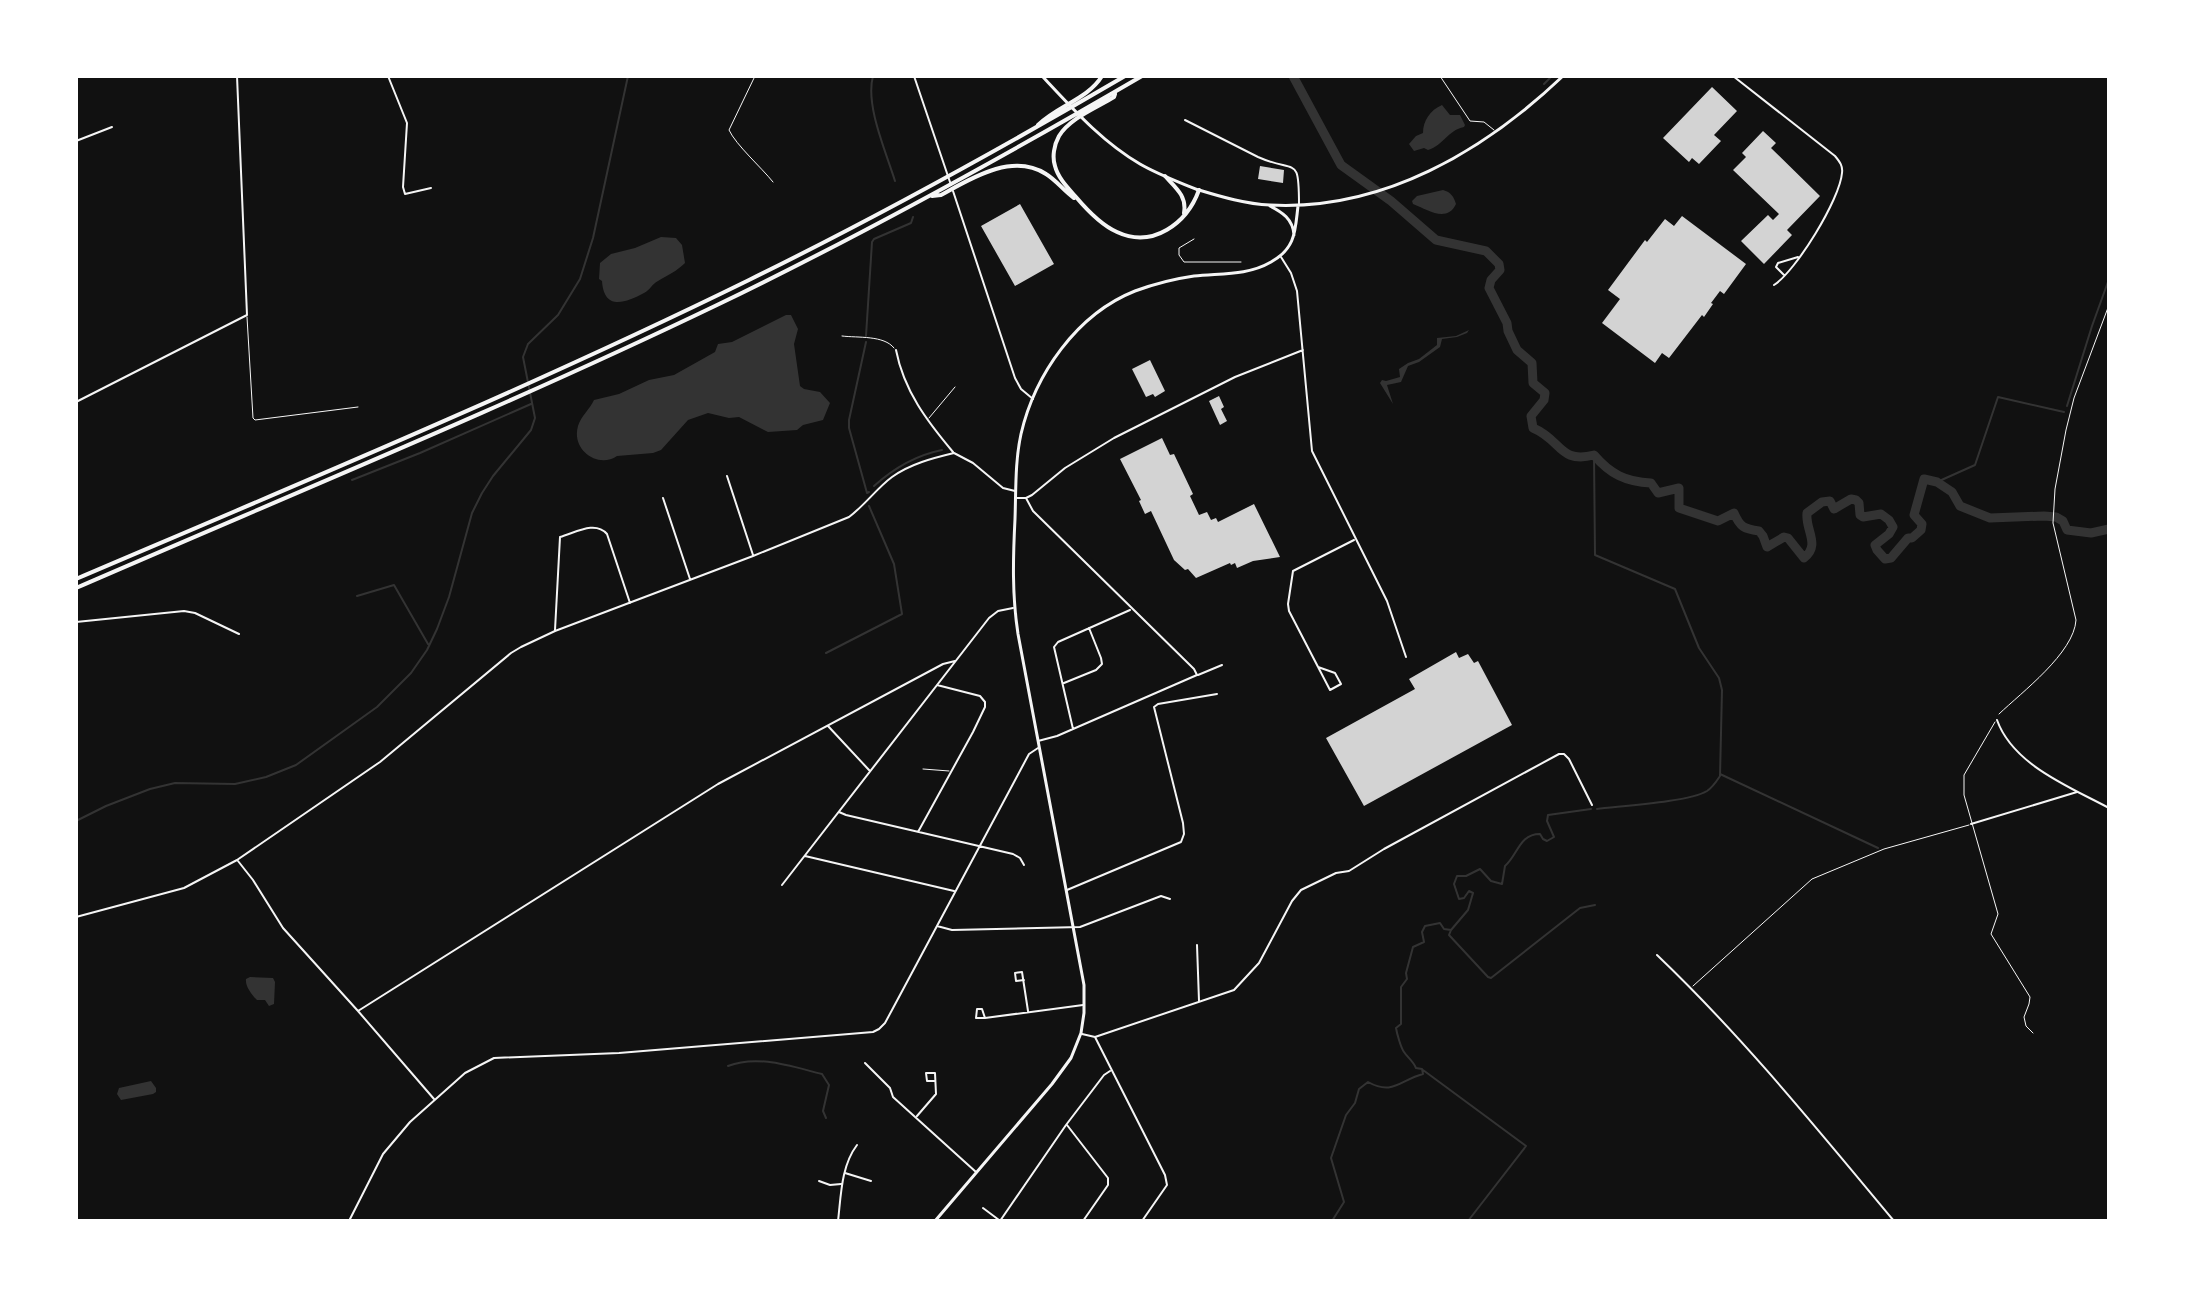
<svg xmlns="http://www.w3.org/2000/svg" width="2185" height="1297" viewBox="0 0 2185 1297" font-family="'Asap Condensed',sans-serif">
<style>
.water{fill:#333}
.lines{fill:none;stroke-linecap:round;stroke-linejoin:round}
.stream{stroke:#333;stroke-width:2}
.river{stroke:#333;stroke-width:9}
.building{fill:#d3d3d3}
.path{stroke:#f5f5f5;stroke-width:1}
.service{stroke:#f5f5f5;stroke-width:1}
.minor{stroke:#f5f5f5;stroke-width:2}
.tertiary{stroke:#f5f5f5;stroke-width:3}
.secondary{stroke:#f5f5f5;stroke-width:3}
.motorway{stroke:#f5f5f5;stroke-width:4}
</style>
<rect width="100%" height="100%" fill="#111"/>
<path class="water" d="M1442,105L1450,115H1460L1465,125L1464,127C1448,130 1444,145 1428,150L1424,148L1414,151L1409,144L1416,136L1423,133C1423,121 1430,110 1442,105Z
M1443,190C1451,192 1454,197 1456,204C1447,223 1428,210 1413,204L1412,201L1417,196Z
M661,237L676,238L682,245L685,263C677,271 668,275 658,281C652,284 650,290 644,293C625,303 604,311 602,281L599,279L600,263L611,254L635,248Z
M786,315H791L798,329L794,344L800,386L804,389L820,392L830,403L823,420L803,425L797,430L768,432L739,417L729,418L708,413L688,420L661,450L653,453L617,456C598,469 571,450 578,426C581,416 590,409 594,400L619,394L649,380L674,375L715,352L718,344L732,342Z
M1469,330L1467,333L1457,337L1442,339L1440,347L1419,362L1408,366L1401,382L1387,385L1393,404L1380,383L1382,380L1386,381L1400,377L1399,369L1408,363L1419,359L1437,345V338L1456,336Z
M250,977L273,978L275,982L274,1004L269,1006L265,1000H257C252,995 245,986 246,979Z
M151,1081L156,1088V1092L153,1094L121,1100L117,1094L119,1088Z"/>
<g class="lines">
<path class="stream" d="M873,76C865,105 886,152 895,181
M1544,84L1552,76
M866,336L872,242L874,239L911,223L913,217
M866,342L849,420V428L867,493L869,492
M2067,406L2092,326L2109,279
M1594,455L1595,555L1675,589L1699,648L1719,678L1722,690L1720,776C1716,782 1713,787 1707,791C1689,802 1621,806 1597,809
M352,480L420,453L531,404
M1937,482L1975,465L1998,397L2064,412
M874,486C894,468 917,455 942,450
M357,596L394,585L428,644
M826,653L902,614L894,564L869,506
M1720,774L1878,848
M76,821L106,806L150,789L175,783L235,784L266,777L296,765L377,707L411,673L427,650L437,629L449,597L472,513L482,493L493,476L531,430L535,418L523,357L528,344L558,315L580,279L593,238L628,76
M1451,930L1449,935L1488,977L1491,978L1580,908L1595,905
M728,1066C758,1054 793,1067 822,1074L829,1085L823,1111L826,1118
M1423,1070L1526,1146L1468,1221
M1332,1221L1344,1202L1331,1158L1346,1115L1355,1103L1359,1089L1368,1082C1393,1096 1400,1080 1423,1074L1422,1069L1416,1068C1413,1061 1408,1058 1404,1052C1401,1048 1397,1034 1396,1028L1401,1024V987L1407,979L1406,973L1413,947L1424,942L1422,932L1425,926L1440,923L1444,929L1451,930L1468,910L1473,893L1469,891L1464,898L1459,899L1454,884L1457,876H1466L1480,869L1491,881L1502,884L1505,866C1518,855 1519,834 1540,834L1543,839L1547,841L1554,837L1547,821L1548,815L1591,809"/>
<path class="river" d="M1293,76L1341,165L1391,201L1436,240L1486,251L1499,264L1500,270L1491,280L1489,288L1507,323L1508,331L1517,350L1532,363L1533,383L1545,393L1544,400L1531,416L1533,428C1562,440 1559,464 1594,455C1610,474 1626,482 1651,483L1658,493L1679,488V508L1718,521L1734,513C1740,527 1744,529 1759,531L1763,536L1767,547L1784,537L1788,538L1804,558C1821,545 1805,530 1807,513L1822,502L1830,501L1834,509L1851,499L1856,500L1859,503L1860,515L1863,517L1881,514L1889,520L1893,527L1889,534L1875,545L1877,550L1885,559L1891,558L1908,538H1912L1921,530L1922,524L1914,515L1924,479L1937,482L1952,492L1960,506L1990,518L2044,516L2056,517L2063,521L2067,530L2091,533L2109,529"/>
</g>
<path class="building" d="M1712,87L1737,111L1714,135L1721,141L1699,164L1692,158L1689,162L1663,138Z
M1763,131L1776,143L1771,148L1820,196L1787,230L1792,235L1764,264L1741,241L1768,215L1773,220L1779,214L1733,170L1746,157L1742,153Z
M1260,166L1284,170L1283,183L1258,179Z
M1020,204L1054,264L1015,286L981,226Z
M1682,216L1746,264L1724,294L1720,291L1711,303L1713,304L1704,317L1702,315L1669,358L1662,353L1655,363L1602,323L1620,299L1608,290L1645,240L1647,242L1665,219L1674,226Z
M1150,360L1165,391L1155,397L1153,394L1146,397L1132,369Z
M1219,396L1224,407L1221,409L1227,421L1220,425L1209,401Z
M1162,438L1170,455L1174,454L1193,494L1190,496L1199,515L1207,512L1211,520L1216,518L1218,522L1254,504L1280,557L1253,561L1237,568L1235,563L1231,565L1230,563L1196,578L1188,569L1185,570L1174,560L1151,511L1145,514L1139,501L1141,500L1120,459Z
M1456,652L1459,658L1468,654L1474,663L1478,661L1512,725L1364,806L1326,738L1415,689L1409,679Z"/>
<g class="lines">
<path class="path" d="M1999,714C2022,692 2074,653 2076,620L2053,523L2055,489L2066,430L2074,398L2109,305"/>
<path class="service" d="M755,76L729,130C736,145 761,167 773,182
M1440,76L1470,121L1484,122L1494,130
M1194,239L1179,248V255L1184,262H1241
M247,317L253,418L255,420L358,407
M842,336C858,338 884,335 894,348
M929,418L955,387
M1995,722L1964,775V795L1998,914L1991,934L2030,997L2029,1004L2024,1017L2026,1026L2033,1033
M923,769L949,771
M1693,986L1812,879L1884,849L1969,825"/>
<path class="minor" d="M388,76L407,123L403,187L405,194L431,188
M914,76L951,185
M1733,76L1835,156C1840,162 1843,166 1842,173C1840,199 1796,271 1774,285
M1185,120L1258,157C1296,174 1299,154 1299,205
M76,141L112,127
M953,191L1015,378L1021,389L1033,399
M1281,257L1291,273L1297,291L1312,451L1387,601L1406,657
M1784,275L1776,267L1778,263L1798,257
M896,350C904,391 927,421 953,452
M76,402L247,315L237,76
M727,476L753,555
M663,498L690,579
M1017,498H1026L1032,495L1065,468L1114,438L1235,377L1303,350
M1026,498L1033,511L1194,669L1197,675L1057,736L1038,741
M76,622L184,611L195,613L239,634
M555,630L560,537C575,533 595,520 607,534L630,603
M1318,667L1335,673L1341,684L1330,690L1289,611L1288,604L1293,571L1354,540
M1198,675L1222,665
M1064,683L1096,670L1102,664L1101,658L1089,628
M1997,720C2013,765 2070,787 2109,808
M828,726L869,770
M1073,729L1054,647L1058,642L1130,610
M839,812L846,815L1013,854L1020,858L1024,865
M1971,824L2077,792
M918,832L973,732L985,707V702L980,696L937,685
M805,856L954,891
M238,861L253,880L283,928L358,1011L434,1099
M782,885L989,618L998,611L1013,608
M1067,890L1181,842L1184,834L1183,823L1154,707L1158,704L1217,694
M76,917L184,888L237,860L380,762L511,653L521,647L555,631L753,556L849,517C865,505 877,488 892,477C910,464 933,458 954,453L973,463L1003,488L1015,491
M937,926L952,930L1080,927L1161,896L1170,899
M1197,945L1199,1001
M1657,955C1743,1037 1818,1130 1894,1221
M1024,980L1016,981L1015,973L1022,972L1028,1011
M358,1011L718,784L943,664L955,661
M985,1018L982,1009H977L976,1018H985L1083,1005
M1082,1034L1095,1037L1165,1175L1167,1185L1142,1221
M1095,1037L1234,990L1259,963L1292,901L1301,890L1336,873L1349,871L1384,849L1559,754H1564L1569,759L1592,805
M865,1063L890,1088L893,1097L976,1172
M917,1116L936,1094L935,1073H926L927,1081H935
M1067,1125L1108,1178V1185L1083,1221
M845,1173L871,1181
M819,1181L830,1185L841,1184
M983,1208L999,1220
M349,1221L383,1154L410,1122L465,1073L494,1058L619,1053L873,1032L879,1029L885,1023L892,1010L1029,754L1038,748
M838,1221C841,1196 841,1166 857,1145
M1000,1221L1066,1125L1104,1075L1110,1071"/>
<path class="tertiary" d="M1199,190C1222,197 1246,204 1270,205C1383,211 1484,151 1563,76
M1270,206C1282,212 1293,219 1294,235
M935,1221L1052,1084L1071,1058L1081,1033L1084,1013V985L1018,634C1012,595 1013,558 1015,519C1016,490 1015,461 1021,434C1035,374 1077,314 1135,291C1154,284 1173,279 1194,276C1220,273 1247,276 1271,262C1296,248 1295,231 1298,206"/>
<path class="secondary" d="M76,76H77
M1042,76C1072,108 1102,142 1140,164C1159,175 1179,182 1198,190"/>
<path class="motorway" d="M1115,94L1114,97C1096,108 1070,118 1059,136C1054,145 1052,157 1055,166C1058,178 1068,188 1076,197C1087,210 1101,225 1117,232C1153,249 1187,223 1199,190
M1038,125C1057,106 1088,99 1102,76
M1165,176C1176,188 1187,196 1184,213
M932,196L941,195C970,179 1012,152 1046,174C1056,180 1064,191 1074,198
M76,579C301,483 529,388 749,280C877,217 1002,148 1125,76
M76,588C290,495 507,406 717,305C862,235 1003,157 1142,76"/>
</g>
<rect width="2185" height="1297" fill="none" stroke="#ffffff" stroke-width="156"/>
</svg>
